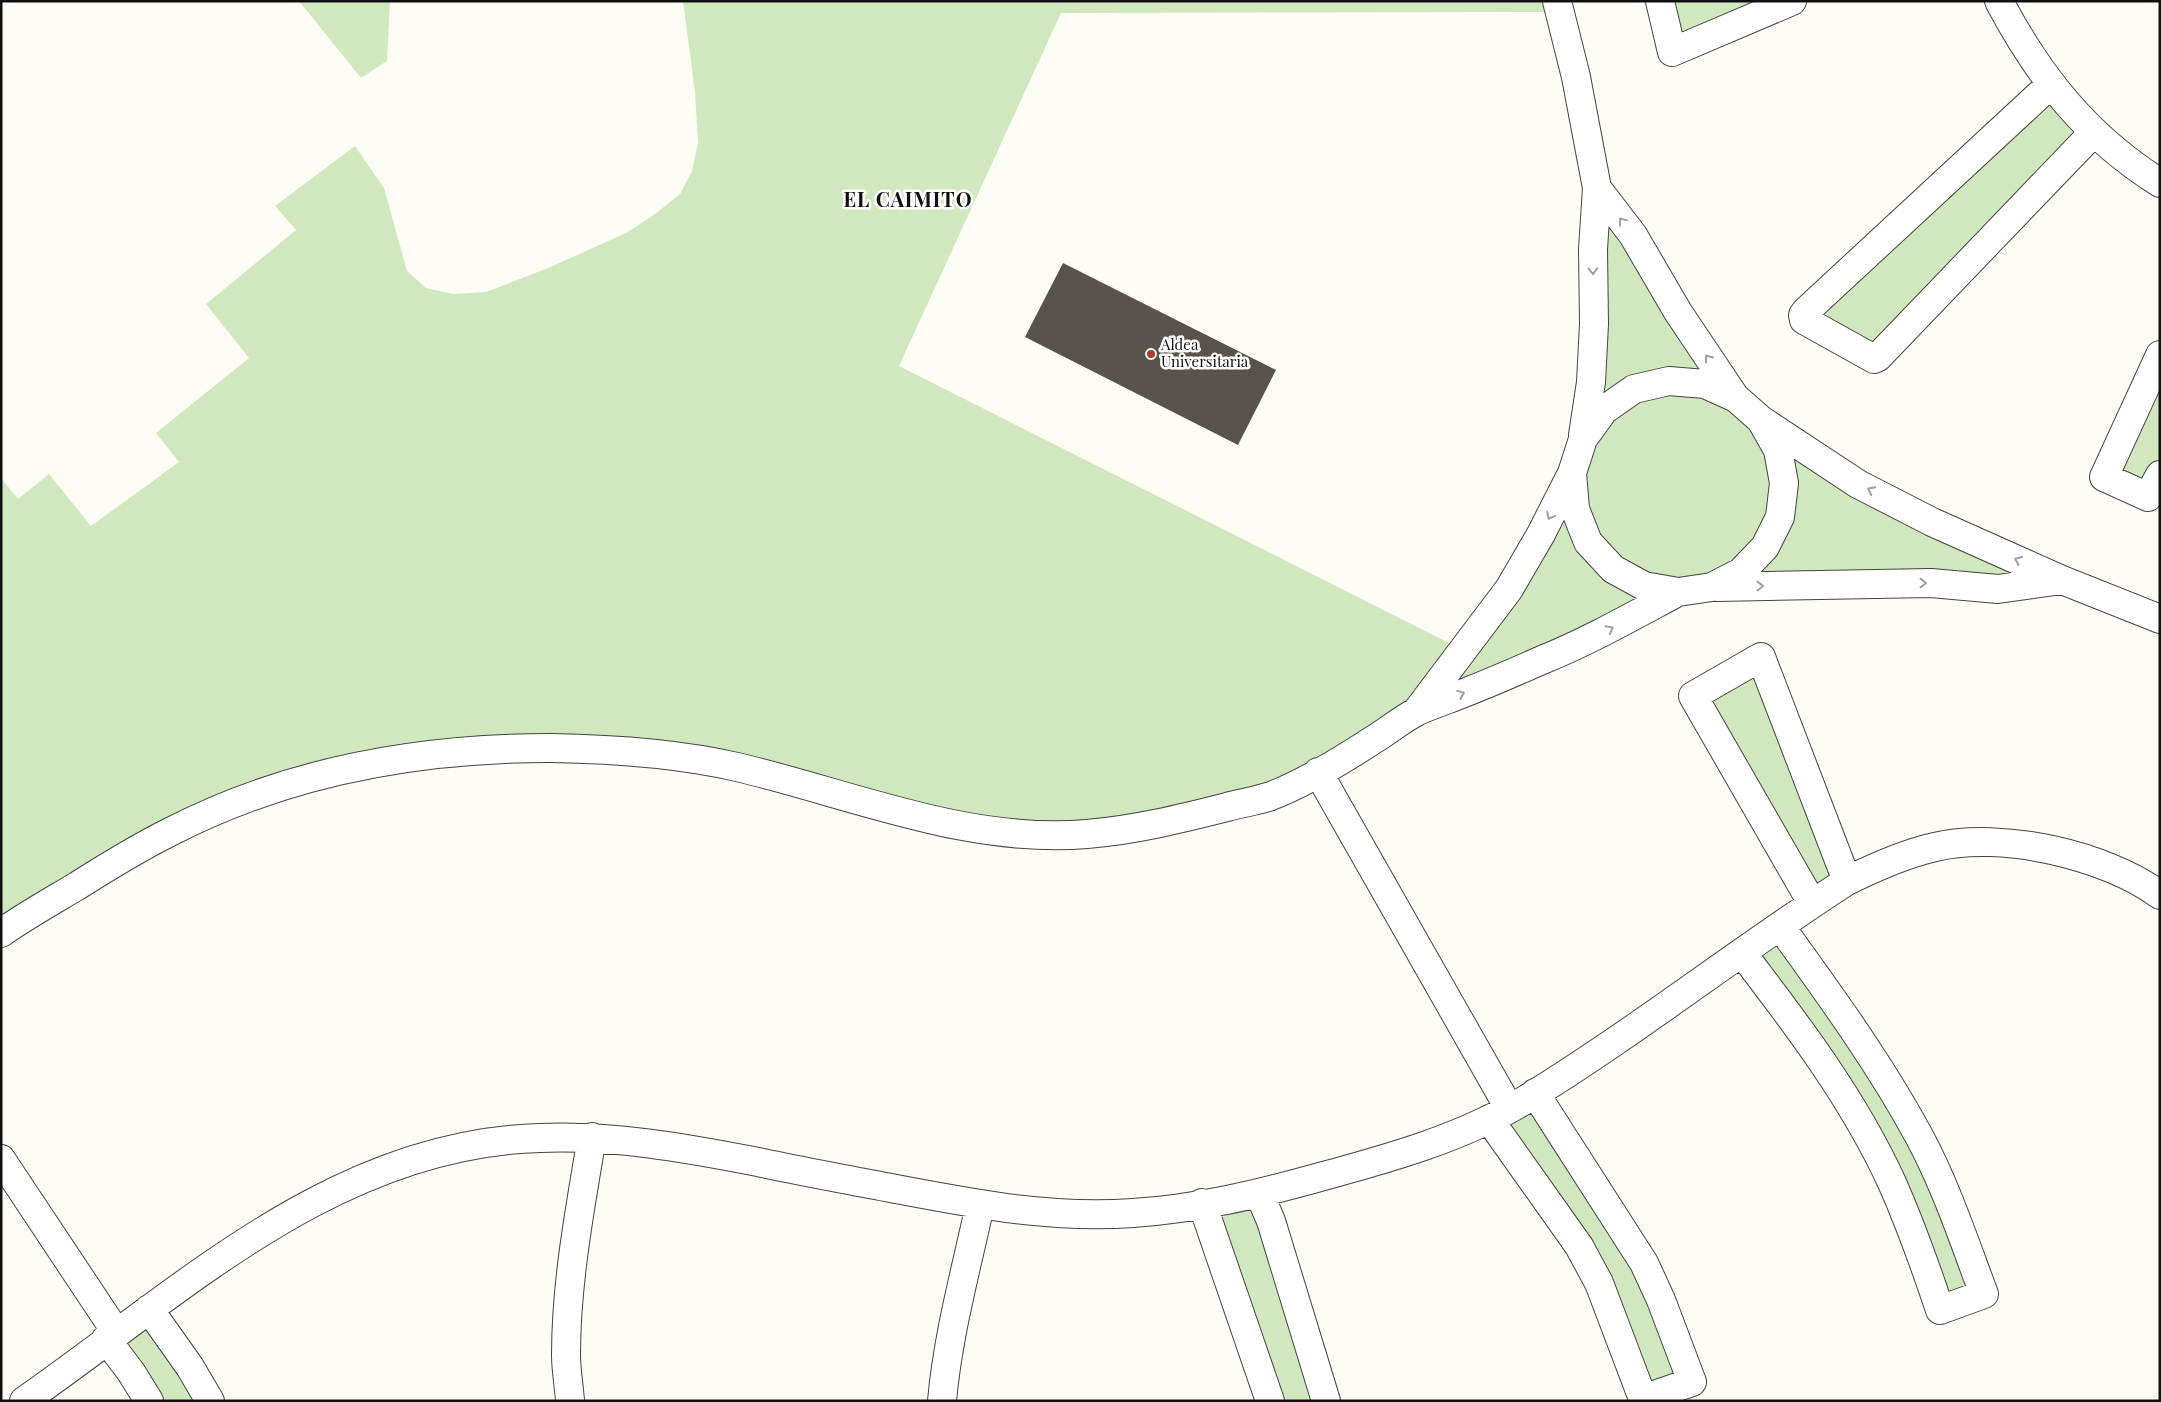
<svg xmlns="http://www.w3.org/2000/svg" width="2161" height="1402" viewBox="0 0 2161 1402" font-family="'Playfair Display',serif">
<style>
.green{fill:#d1e8bf}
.building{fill:#59534d}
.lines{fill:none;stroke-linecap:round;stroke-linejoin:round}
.street-casing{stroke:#434343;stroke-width:30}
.street{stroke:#fff;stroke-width:28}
.oneway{stroke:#9f9f9f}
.poi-dot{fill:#b83631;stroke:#fff;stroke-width:2}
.labels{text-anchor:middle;stroke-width:5;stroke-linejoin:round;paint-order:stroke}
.poi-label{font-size:15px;fill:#101010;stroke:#fff;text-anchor:start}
.district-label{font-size:20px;font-weight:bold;letter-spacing:1px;fill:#101010;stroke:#fff}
</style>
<rect width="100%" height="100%" fill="#fefdf5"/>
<path class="green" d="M299,1H390L387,61L361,78Z
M683,1H1557L1561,12L1061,13L899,366L1463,650L1572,473L1597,188L1761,420L2062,580L1712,587L1318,772L1082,835L581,749L303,779L1,933V478L18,499L49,474L91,526L179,462L156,433L249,358L206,304L296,230L275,206L355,146L384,188L407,271L426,288L453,294L486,292L548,268L626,233L655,214L680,194L692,171L698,143L695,92Z
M1660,1H1789L1672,52Z
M2052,86L2091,129L1877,356L1799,315Z
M2160,359V471L2148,496L2105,477Z
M1761,657L1847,881L1812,903L1693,696Z
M1780,926L1853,1028L1984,1294L1940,1310L1893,1184L1742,953Z
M1523,1101L1616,1218L1692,1382L1643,1399L1615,1321L1490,1118Z
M1255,1193L1324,1401H1271L1205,1203Z
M149,1309L210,1401H149L106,1339Z"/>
<path class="building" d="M1063,263L1276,370L1238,445L1025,337Z"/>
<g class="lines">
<g class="street-casing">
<path id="street" d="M1557,1L1576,77L1597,188L1593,249L1594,324L1591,382L1583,435
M1660,1L1672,52L1792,1
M1999,1C2039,77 2087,137 2160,183
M2051,84L1806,311L1803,315L1804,320L1874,359L1878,357L2094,132
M1597,188L1633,235L1678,312L1735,397
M2160,355L2104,477L2148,497L2160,475
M1761,420L1778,450L1784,483L1780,517L1765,547L1741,572L1712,587L1678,592L1644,586L1613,569L1588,542L1575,509L1572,473L1583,439L1604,410L1634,389L1669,381L1705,384L1736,398L1761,420L1858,484L1932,522L2062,580L2160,619
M1717,587L1931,583L1998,589L2062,580
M1417,711L1509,589L1541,534L1572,473
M1318,772L1509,1108
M1812,903L1693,696L1761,657L1847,881
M1,933C25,916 52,901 77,886C107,867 138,848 170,832C288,771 419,748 551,748C613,749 676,753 737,767C852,794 966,844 1087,834C1135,830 1180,819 1227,807C1241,803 1257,801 1271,796C1302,784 1344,759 1373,740C1388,731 1402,719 1418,711C1431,705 1446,700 1459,695C1487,684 1515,672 1542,660C1589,641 1633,616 1678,592
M1742,953C1798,1026 1855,1101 1893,1185C1911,1226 1926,1268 1940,1310L1984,1294C1964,1241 1946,1186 1919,1136C1879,1062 1829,994 1780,926
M1489,1119L1579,1246L1599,1283L1643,1399L1692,1382L1661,1300L1644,1263L1535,1093
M1,1159L116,1332
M1259,1193L1271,1221L1326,1401
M1202,1203L1270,1401
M149,1309L190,1367L210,1401
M106,1339L131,1372L149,1401
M24,1401C182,1291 336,1143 540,1138C614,1135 686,1148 758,1162C804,1172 850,1180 896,1189C975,1204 1052,1219 1133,1213C1196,1209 1259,1194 1320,1177C1390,1158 1462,1138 1525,1100C1636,1032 1738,951 1847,881C1875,867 1904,854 1935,847C2001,831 2106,855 2160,895
M570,1401C569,1386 566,1370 566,1355C566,1282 580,1209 592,1137
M942,1401C948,1334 966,1270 980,1205"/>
</g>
<use href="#street" class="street"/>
</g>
<defs><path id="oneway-chevron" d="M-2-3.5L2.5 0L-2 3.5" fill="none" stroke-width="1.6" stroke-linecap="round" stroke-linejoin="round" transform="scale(1.25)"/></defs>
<g class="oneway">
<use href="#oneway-chevron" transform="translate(1622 221) rotate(-127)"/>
<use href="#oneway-chevron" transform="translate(1593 271) rotate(89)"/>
<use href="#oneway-chevron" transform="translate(1708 358) rotate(-126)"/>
<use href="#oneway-chevron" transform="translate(1871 490) rotate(-153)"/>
<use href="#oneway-chevron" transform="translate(1550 516) rotate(118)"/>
<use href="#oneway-chevron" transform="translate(2018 560) rotate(-156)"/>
<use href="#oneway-chevron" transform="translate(1923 583)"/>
<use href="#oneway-chevron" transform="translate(1760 586) rotate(-1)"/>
<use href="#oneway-chevron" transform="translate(1610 629) rotate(-28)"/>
<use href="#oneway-chevron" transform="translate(1461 694) rotate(-22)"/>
</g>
<circle class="poi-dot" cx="1151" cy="354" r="5"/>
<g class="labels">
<g class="poi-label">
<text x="1161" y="350">Aldea<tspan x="1161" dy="17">Universitaria</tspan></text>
</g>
<g class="district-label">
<text x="908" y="207">EL CAIMITO</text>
</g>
</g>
<rect width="2161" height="1402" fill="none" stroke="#101010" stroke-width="5"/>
</svg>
